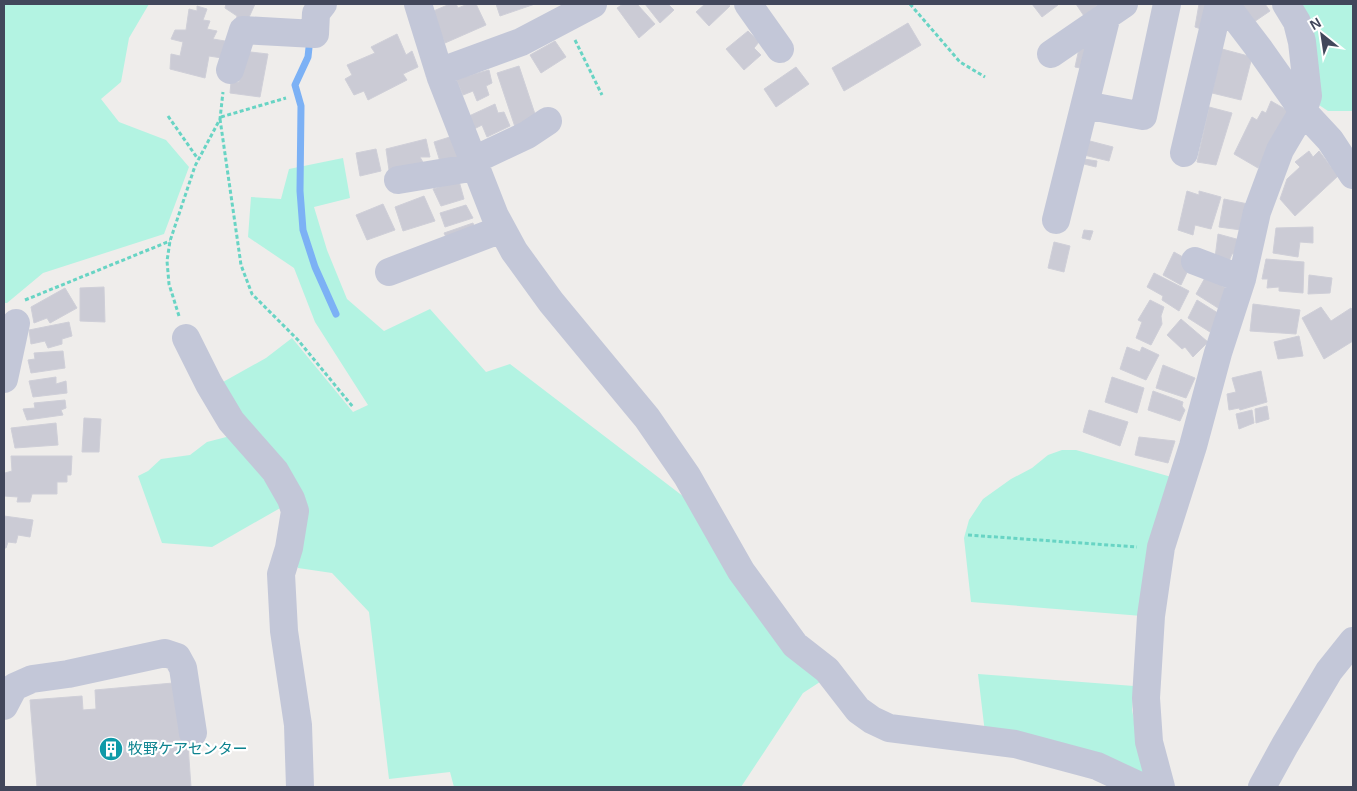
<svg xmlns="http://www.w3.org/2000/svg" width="1357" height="791" viewBox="0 0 1357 791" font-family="Arial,'Noto Sans JP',sans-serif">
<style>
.green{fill:#b3f3e2}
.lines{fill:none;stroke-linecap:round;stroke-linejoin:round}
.stream{stroke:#7cb1f5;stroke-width:7}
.building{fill:#cbcbd5;stroke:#cfcfd8}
.path{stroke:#68d4c4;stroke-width:3;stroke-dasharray:4 2.5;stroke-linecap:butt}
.minor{stroke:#c3c7d8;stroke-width:28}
.labels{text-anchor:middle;stroke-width:4.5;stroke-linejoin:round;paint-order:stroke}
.culture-label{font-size:15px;fill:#0d838f;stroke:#fff;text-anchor:start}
</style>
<rect width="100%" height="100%" fill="#efedeb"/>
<path class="green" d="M4,4H149L129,38L121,82L101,99L119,122L166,140L189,167L164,234L43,273L7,303H4Z
M1284,4H1353V111H1328L1313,101Z
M343,158L350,198L314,207L327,250L347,299L384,331L430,309L486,372L510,364L688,500L826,678L803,693L741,787H454L450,772L389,779L369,612L332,573L298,568L300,507H282L212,547L162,543L138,476L148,471L161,459L190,455L207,442L234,435L223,382L266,358L292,338L353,412L368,405L315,322L294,268L248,237L251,197L281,199L289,169Z
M1062,450H1076L1175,478L1142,616L971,602L964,538L969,520L983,499L1011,479L1032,468L1048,455Z
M978,674L1134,686L1132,710L1138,740L1151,782L985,733Z"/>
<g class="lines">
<path class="stream" d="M310,38L308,57L295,85L301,106L300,191L303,230L315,267L336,314"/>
</g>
<path class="building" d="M226,4H255L246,24L236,21L237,16L225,8Z
M450,4H456L458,8L468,4H476L486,25L445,43L431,12Z
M496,4H535L500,16Z
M623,4H637L655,24L639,38L617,8Z
M645,4H668L674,10L660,23Z
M705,4H727L730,6L709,26L696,12Z
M1032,4H1057L1058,5L1042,17Z
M1076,4H1099L1084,16Z
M1199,4H1206L1201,29L1195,27Z
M1233,4H1265L1270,11L1248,26Z
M197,6L207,9L203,20L210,21L207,29L217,31L213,39L225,41L222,58L209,56L205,78L170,69L171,54L180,56L183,42L171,39L175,30H186L189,9L197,11Z
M908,23L921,45L844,91L832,68Z
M748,31L759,42L754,48L761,55L744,70L726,49Z
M397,34L406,55L412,51L418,67L403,74L407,80L368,100L364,91L354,95L345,79L352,75L347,65L375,53L371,47Z
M555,41L566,57L541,73L530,55Z
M1080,44L1090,47L1085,69L1075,67Z
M1222,49L1252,57L1241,100L1212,93Z
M242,51L268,54L260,97L230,93L231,82H239Z
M519,66L537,120L515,127L497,73Z
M796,67L809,84L776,107L764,89Z
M489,70L492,83L486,86L489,95L477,101L473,91L463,95L456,79Z
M1271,101L1292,113L1258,168L1234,154L1252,117L1257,120L1262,111L1266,113Z
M495,104L498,113L504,112L510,126L487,137L482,125L474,129L469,116Z
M1209,107L1232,113L1216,165L1197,162Z
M453,136L460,162L442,168L434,142Z
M426,139L430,157H420L425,166L389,170L386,149Z
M1086,140L1113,147L1109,161L1084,155Z
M376,149L381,171L360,176L356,153Z
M1309,151L1313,157L1319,151L1338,176L1295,216L1280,199L1287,179L1300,167L1295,162Z
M1084,159L1097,161L1096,167L1084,164Z
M459,181L464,199L441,206L433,189Z
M1187,191L1199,195V191L1221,197L1211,229L1195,225L1193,235L1178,230Z
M424,196L435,221L403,231L395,207Z
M1224,199L1248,204L1241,230L1219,227Z
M383,204L395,230L367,240L356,215Z
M466,205L473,218L445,227L440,213Z
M473,223L476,233L449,243L444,233Z
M1313,227V243L1300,242L1298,257L1273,253L1276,228Z
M1084,230L1093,231L1090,240L1082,238Z
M1218,234L1240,240L1238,253L1232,254L1229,261L1215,258Z
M1054,242L1070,246L1064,272L1048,268Z
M1174,252L1192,262L1181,285L1163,275Z
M1266,259L1304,262L1303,293L1279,291V287L1267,288L1268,279H1262Z
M1154,273L1189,291L1179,311L1162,300L1163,296L1147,287Z
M1309,275L1332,278L1330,293L1308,294Z
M1206,276L1229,290L1218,308L1196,294Z
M104,287L105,322L80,321V288Z
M65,288L77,308L50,323L47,318L34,323L31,307Z
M1150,300L1164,307L1161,316L1162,324L1151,345L1136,338L1142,322L1138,320Z
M1197,300L1221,315L1210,332L1188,318Z
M1253,304L1300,310L1296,334L1250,331Z
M1321,307L1331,321L1351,308L1353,311V341L1324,359L1302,318Z
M1181,319L1208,342L1193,357L1185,347L1182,349L1167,335Z
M69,322L72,336L62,339V344L48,348L45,341L31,344L29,330Z
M1299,336L1303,356L1278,359L1274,342Z
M1127,347L1140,352L1142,347L1159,355L1146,380L1120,369Z
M63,351L65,368L31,373L28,360L35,359L34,353Z
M1163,365L1195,378L1186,398L1156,388Z
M1261,371L1267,402L1240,410L1239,408L1229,410L1227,394L1236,392L1232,378Z
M56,377V384L66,381L67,393L33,397L29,381Z
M1112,377L1144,388L1137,413L1105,402Z
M1153,391L1183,402L1182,406L1185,410L1180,421L1148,410Z
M65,400L66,408L61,410L63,415L27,420L23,409L35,408L34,403Z
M1267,406L1269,419L1256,423L1255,409Z
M1089,410L1128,422L1120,446L1083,432Z
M1252,410L1254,423L1239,429L1236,414Z
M84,418L101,419L99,452H82Z
M56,423L58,445L15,448L11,428Z
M1139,437L1175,441L1168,463L1135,455Z
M11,456H72L71,475H67V482H57V494H32L30,502H17L18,497L4,496L5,473L12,471Z
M4,516L33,520L30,537L18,535L16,543L8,542L6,548H4Z
M173,683L184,688L191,787H37L30,700L82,696L83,710L96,709L95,690Z"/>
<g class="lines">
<path class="path" d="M910,4L960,62L985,77
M575,40L602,95
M168,116L198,159
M221,117L286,98
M220,119L241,265L252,294L298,340L353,407
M25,300L170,241
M179,316L169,284L167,261L170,241L195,166L220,119L223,92
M968,535L1137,547"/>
<path class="minor" d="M418,4L441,78L495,216L514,251L551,302L647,418L687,476L741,571L795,645L827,670L858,710L872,720L889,728L1015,744L1097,766L1142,787
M748,4L780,49
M1286,4L1297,22L1302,42L1308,96L1303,111L1330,140L1353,175
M1051,54L1124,4
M230,70L243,30L315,34L316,13L323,4
M439,72L521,42L593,4
M1085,105L1143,116L1167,4
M1184,153L1219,4
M474,160L527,135L548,121
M398,180L476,167
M1056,220L1107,15
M1195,261L1242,279
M389,272L502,229
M186,338L209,384L231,421L275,471L291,499L295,511L289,548L281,574L284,631L298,725L300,787
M4,379L16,323
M4,706L14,687L32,679L68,674L165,653L177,657L183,668L193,733
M1161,787L1149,742L1146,698L1151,616L1161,547L1193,446L1218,353L1242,279L1257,212L1280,150L1303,111L1260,50L1225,4
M1262,787L1285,745L1329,671L1353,641"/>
</g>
<defs>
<g id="building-disc" transform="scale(1.25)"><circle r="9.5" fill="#0f9aa8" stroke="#fff"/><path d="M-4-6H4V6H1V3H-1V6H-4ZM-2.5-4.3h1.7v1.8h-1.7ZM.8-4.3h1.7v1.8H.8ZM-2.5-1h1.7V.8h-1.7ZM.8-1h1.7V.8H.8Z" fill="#fff"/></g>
</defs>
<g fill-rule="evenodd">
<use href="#building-disc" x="111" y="749"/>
</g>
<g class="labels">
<g class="culture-label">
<text x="128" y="754">牧野ケアセンター</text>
</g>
</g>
<rect width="1357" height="791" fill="none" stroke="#42475b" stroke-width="10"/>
<g transform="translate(1322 35) rotate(330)" stroke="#ffffff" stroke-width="4" paint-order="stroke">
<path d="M0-4L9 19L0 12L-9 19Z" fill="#42475b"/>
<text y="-8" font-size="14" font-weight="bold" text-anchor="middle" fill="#42475b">N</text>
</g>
</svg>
